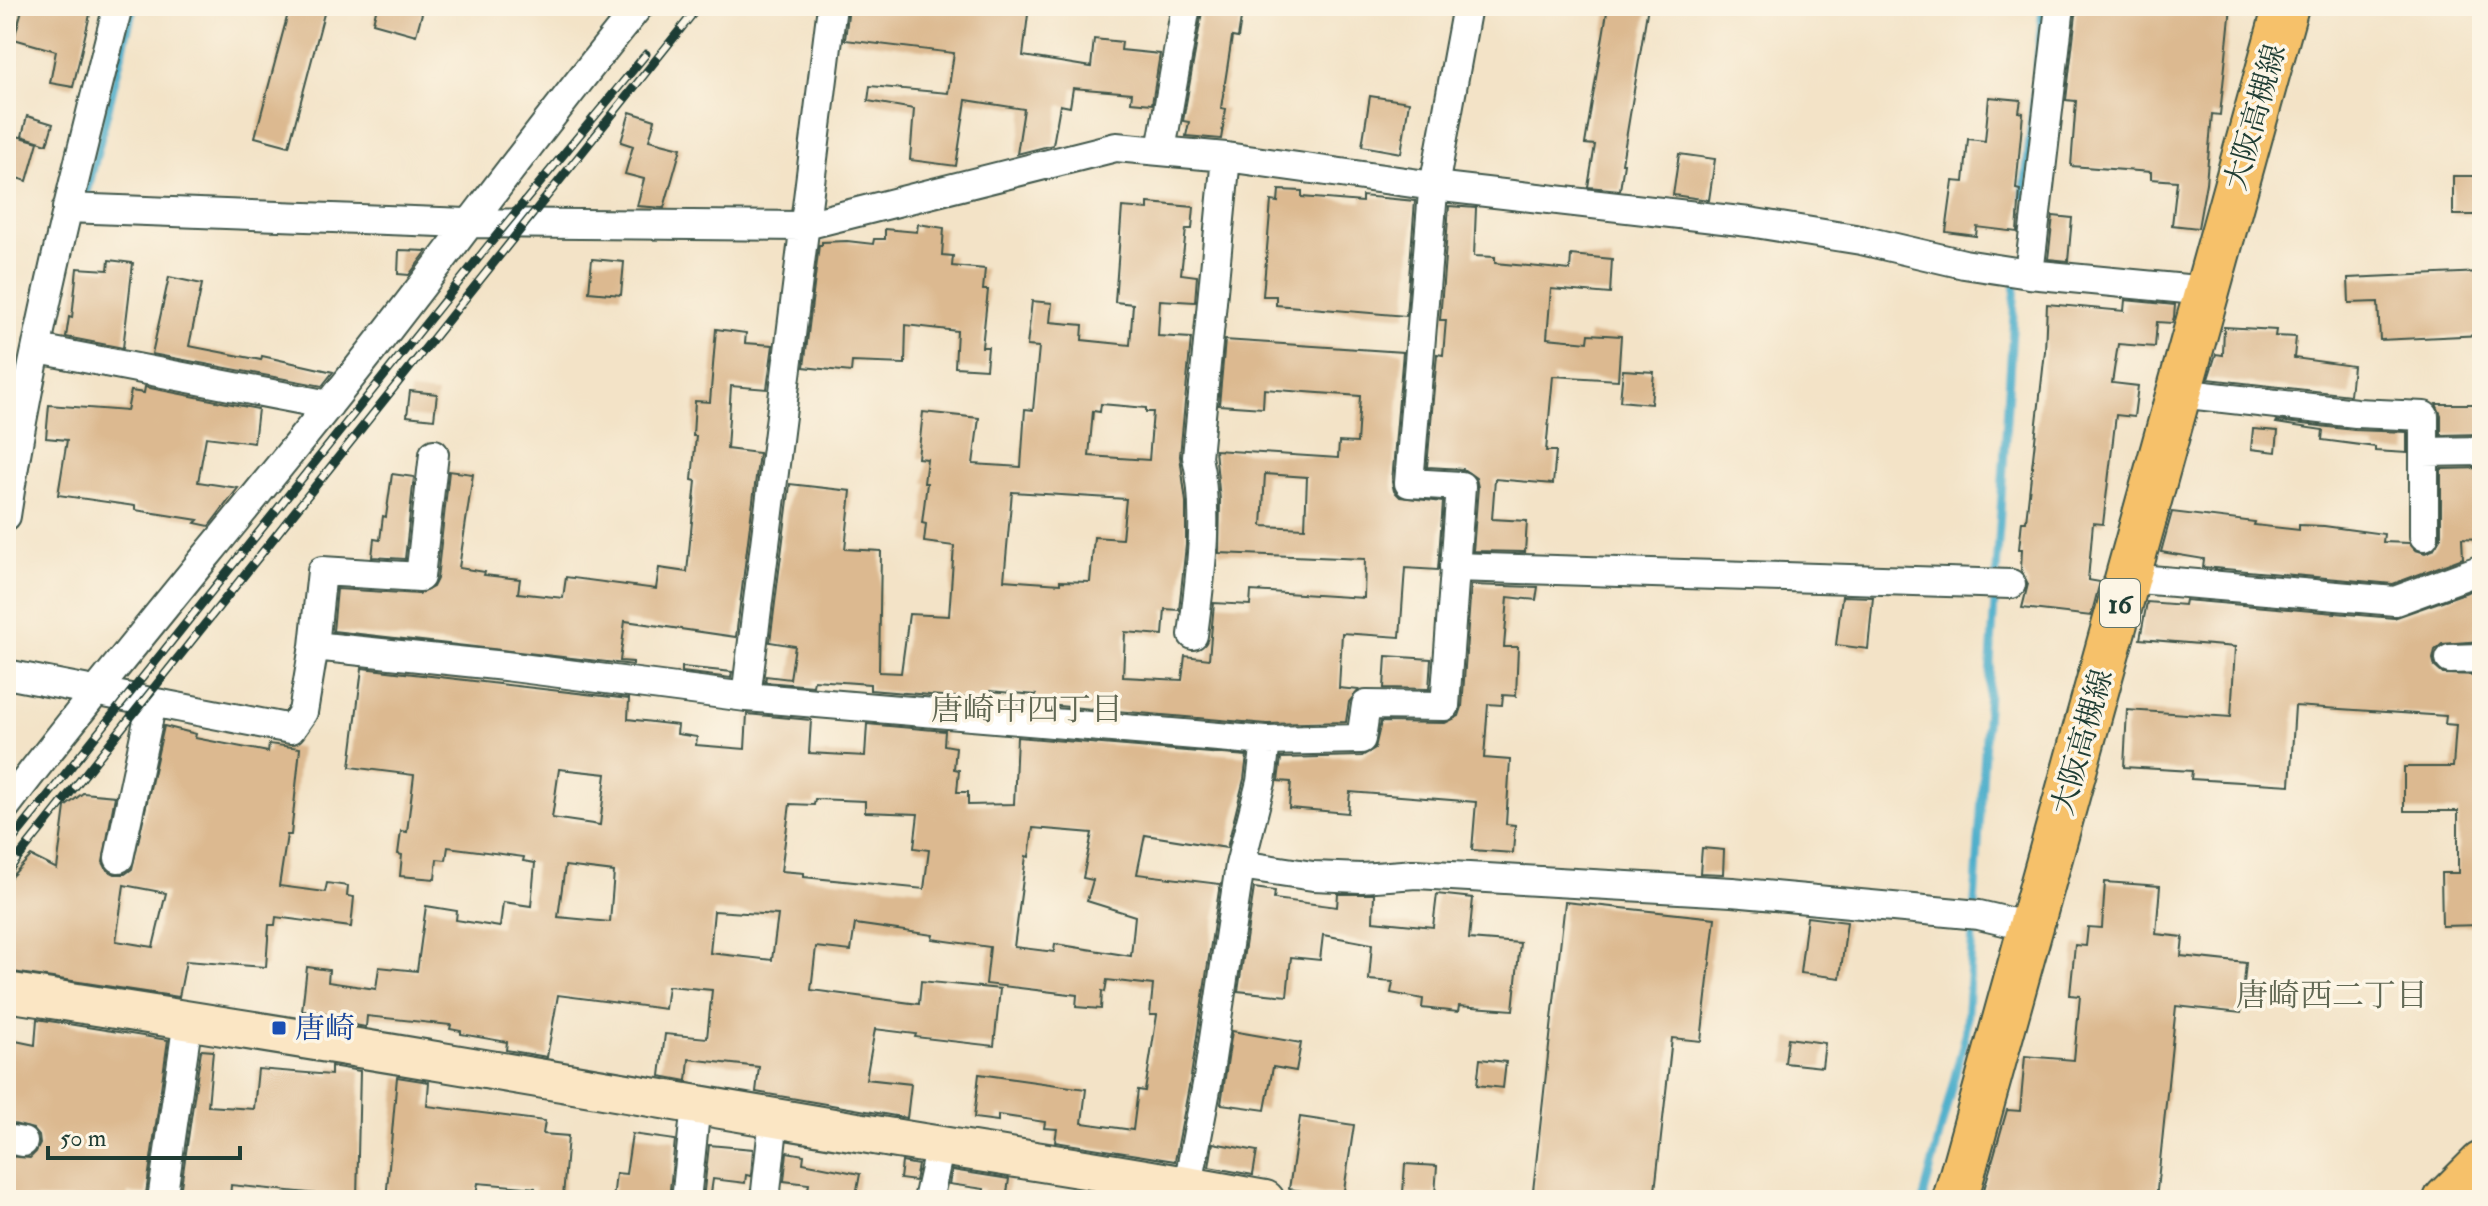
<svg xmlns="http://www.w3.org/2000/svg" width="2488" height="1206" viewBox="0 0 2488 1206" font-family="'IM FELL Double Pica','Noto Serif JP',serif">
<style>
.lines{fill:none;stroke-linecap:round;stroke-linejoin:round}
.stream{stroke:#4caecb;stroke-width:8}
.building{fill:#dcb990;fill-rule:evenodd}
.street-casing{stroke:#3f564a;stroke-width:32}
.secondary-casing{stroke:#3f564a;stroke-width:42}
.primary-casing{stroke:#3f564a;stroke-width:48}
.street{stroke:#fff;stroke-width:28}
.secondary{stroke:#fbe6c4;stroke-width:38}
.primary{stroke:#f6c16b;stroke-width:44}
.rail-casing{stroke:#1f3d34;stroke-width:9}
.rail{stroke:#fcf5e5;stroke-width:6;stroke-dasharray:18;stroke-linecap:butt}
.transit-dot{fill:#1a4fb4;stroke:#fcf5e5;stroke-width:3}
.labels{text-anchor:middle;stroke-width:7;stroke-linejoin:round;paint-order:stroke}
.shield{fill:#fcf5e5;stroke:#617469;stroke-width:2}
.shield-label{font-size:28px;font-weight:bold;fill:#1f3d34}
.street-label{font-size:30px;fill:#1f3d34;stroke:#fcf5e5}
.transit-label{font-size:30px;fill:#164399;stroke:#fcf5e5;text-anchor:start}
.neighbourhood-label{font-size:32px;fill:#616854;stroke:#fcf5e5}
</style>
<rect width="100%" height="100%" fill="#fcf5e5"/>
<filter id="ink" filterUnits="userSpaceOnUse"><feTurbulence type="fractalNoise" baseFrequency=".0125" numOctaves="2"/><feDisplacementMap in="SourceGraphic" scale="16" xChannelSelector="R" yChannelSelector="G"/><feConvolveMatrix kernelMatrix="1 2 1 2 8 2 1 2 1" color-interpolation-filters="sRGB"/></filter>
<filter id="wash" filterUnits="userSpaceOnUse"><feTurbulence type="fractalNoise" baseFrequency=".006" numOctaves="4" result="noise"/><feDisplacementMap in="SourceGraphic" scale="32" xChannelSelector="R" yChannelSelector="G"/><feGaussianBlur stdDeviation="1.8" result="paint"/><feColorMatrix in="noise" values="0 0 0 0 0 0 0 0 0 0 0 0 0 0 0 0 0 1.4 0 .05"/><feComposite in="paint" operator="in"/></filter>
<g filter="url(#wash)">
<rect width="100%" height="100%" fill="#f3e3c7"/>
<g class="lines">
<path class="stream" d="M2024,196L2043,6
M85,202L134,6
M1923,1200L1966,1032L2016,277"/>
</g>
<g id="blocks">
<path class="building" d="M23,6H92L73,87L50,83L56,51L14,39Z
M290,6H326L289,146L255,137Z
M377,6H424L416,35L373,23Z
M849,6H1029L1023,56L1091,67L1094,39L1122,42L1121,50L1160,54L1152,104L1131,102L1132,93L1073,88L1070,107L1060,105L1053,145L1017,154L1024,109L966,100L956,166L910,160L914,109L868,101L870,86L948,93L954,53L845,40Z
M1203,6H1243L1238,38L1232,37L1221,108L1226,109L1221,139L1186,136L1189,122L1183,121Z
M1608,6H1648L1622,163H1624L1620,190L1588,187L1595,145L1585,144Z
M2077,6H2231L2220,115L2212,114L2206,183L2198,228L2172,225L2177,181L2151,179V172L2071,166L2076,101L2066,100Z
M1370,96L1409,102L1401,153L1362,146Z
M1989,97L2021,100L2019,112L2023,113L2016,189L2020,190L2017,232L1977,227L1976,236L1946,232L1953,181L1964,182L1968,139L1985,141Z
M630,112L655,120L649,140L681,148L664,208L637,206L644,179L625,174L633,146L621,142Z
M27,116L53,124L47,144L22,136Z
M6,133L38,142L27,181L6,175Z
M1679,154L1715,159L1709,200L1673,195Z
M2453,176H2482V215H2453Z
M1279,190L1302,191V197L1362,202V196L1415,201L1406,316L1276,305V296H1263L1271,201L1278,202Z
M1148,203L1194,207L1192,229H1186L1181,274L1197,276L1195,302L1160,300L1158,336L1191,338L1180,456L1186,502V545L1179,610L1165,609L1163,635L1125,632L1123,677L1182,680L1185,656L1209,659L1214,603L1250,605L1251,591L1364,598L1365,559L1219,553L1220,500L1215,450L1338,458L1339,442L1357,443L1360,396L1264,389L1263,408L1219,405L1225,340L1403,352L1392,482L1394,491L1400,497L1443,502L1438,570L1405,568L1400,637L1342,633L1339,688L1359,690L1349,702L1346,722L1267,724L1035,704L1036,695L990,691L989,700L870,690V684L814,680L813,686L765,682L766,676L790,679L795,646L770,642L790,484L851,491L845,549L881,551L879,672L901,673L909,614L949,616L954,546L924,542L926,524L922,523L927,483H924L927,459L918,458L923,412L979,418L973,464L1021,467L1025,409L1033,410L1039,347L1027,346L1032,301L1052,303L1050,322L1083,325L1082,340L1130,345L1133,304L1115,302L1122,207L1148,209ZM1101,404L1146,408V412H1153L1149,460L1089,456L1093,411L1100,412ZM1265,474L1307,477L1305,528L1262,526ZM1012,492L1126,499L1122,539L1094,537L1090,582L1060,581V584L1004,580Z
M1449,206L1476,208L1474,256L1495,257V263L1570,270L1571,255L1612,259L1610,294L1551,289L1547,338L1588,342L1589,334L1621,336L1618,380L1553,376L1546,451H1556L1553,484L1495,479L1492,519L1527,521L1525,552L1473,551L1478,487L1476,478L1463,469L1427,467L1437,354L1443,355L1446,320H1440Z
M2053,216L2072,218L2068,261L2048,259Z
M918,224L944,228L942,255L953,256L952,266L985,269L983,290H988L982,347H988L986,369L955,367L957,331L906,325L905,364L852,362L851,372L804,367L819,245H822V242L847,241L873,244L874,239H885V229L917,232Z
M399,250L427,251L409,275L398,274Z
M592,259L624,262L621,295L589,292Z
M109,260L133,263L123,348L66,337L69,317L72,318L77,268L108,270Z
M2482,272V335L2380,340L2378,302L2349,303L2348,278Z
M169,277L202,284L189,346L261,360L262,356L333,372L322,386L152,354Z
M2125,300L2175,305L2174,317L2172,323L2157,322L2155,347L2118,344L2112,383L2138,386L2134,417L2116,415L2103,524L2093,523L2088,580L2100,582L2091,616L2022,608L2028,584L2021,570L2022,549H2019L2022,521H2026L2045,351L2047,304L2124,311Z
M2224,327L2276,330L2275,336L2296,337L2294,358L2353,366L2350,395L2208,379L2216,354L2223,355Z
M716,329L746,333L745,343L773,345L767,389L731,386L727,449L759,453L736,637L625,621L620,661L633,662V665L333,631L337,589L419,594L433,587L437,579L449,471L473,474L459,568L485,572L484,575L520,579L518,593L563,598L566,577L656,589L659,568L687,572L696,481L692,480L696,436H693L695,401L710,402Z
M1623,370L1654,372L1651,404L1620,401Z
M145,387L258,409L254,443L206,437L198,482L238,488L209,526L195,523L198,520L135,510V506L58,495L67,440L46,438L49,405L127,411L131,391L144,393Z
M410,391L437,394L434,419L407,416Z
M2436,404H2480L2482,434L2441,435V415Z
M2277,421L2354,430L2407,432V453L2375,451V447L2322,440L2323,430L2276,423Z
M2253,429L2278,431L2276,452L2251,449Z
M2482,468L2479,539L2462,538L2463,558L2393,584L2203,567L2204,559L2161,552L2172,512L2255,522L2254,525L2299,530V525L2324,526L2384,534L2383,542L2409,543L2415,550L2425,553L2433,550L2441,537V469Z
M392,474L414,477L405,559L372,557L374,539L380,540L383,516L386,517Z
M1471,585L1538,587L1536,600L1508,597L1504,647H1518L1516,696L1503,695L1502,705L1488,704L1484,758L1510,760L1506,824L1515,825L1513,853L1472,850L1476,802L1350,792L1348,813L1289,808L1291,782L1278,781L1281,758L1362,756L1375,748L1381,722L1445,723L1459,716L1462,707Z
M2476,589H2479V616L2482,617V641L2442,644L2435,650L2433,659L2435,667L2443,674L2482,675V925L2442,926L2441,873H2458V811H2404V767H2453L2456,725L2445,724L2446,716L2295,706L2290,785L2191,779L2192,771L2124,767L2127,710L2231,717L2235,647L2140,639L2147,602L2184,605L2185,600L2394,618Z
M1842,596L1873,597L1868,649L1836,645Z
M1386,656L1431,659L1429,689L1384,688Z
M682,667L732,672L731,678L682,672Z
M362,668L629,699L628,719L678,725L677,734L697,737L696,745L745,749L747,714L811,720L809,753L865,756L867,724L945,731L944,745L956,747L954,769L959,770L957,792H968V805L1014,804L1017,737L1247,756L1244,779L1227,848L1145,835L1137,874L1220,884L1191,1076L1175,1161L1055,1142L1057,1129L1044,1128L1045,1122L998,1115V1121L974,1118L979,1074L1086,1089L1082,1123L1133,1130L1138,1090L1145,1091L1157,1015H1150L1153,985L1107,980L1105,992L1102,991L1101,1009L1076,1007L1077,995L986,984L990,947L932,939L933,935L855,924L851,951L816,947L811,990L919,1004L921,981L1000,989L994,1046L915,1037L916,1034L875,1029L866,1079L911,1084L907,1118L756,1092L759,1067L689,1059L687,1081L660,1076L665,1034L707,1038L712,990L668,986L665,1009L558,995L547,1057L506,1050L507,1042L461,1034V1031L450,1029L451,1025L367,1016L366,1027L324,1020L325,1013L302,1011L307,967L329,970L328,982L376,989L379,967L417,971L426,906L457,911L456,920L500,927L503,902L531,906L535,863L523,861L524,857L448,847L446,860L437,859L435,879L400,876L402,855L398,854L401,831L407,832L414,775L350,767ZM559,769L606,774L600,825L552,818ZM815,799L865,801V812L918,814L914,848L929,850L924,889L804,877V873L781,871L790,804L814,805ZM1033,828L1092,833L1083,878L1093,880L1087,901L1135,916L1131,956L1055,944L1054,952L1014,947L1026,856L1029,857ZM565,866L614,872L610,922L558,917ZM714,911L778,915L772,960L710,953Z
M164,726L196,734L195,738L268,752L269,744L300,748L291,835H287L279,886L325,892L327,883L348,886L347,896L354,897L351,927L276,917L275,925H269L266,967L186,961L179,997L6,971V882L31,856L57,869L65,807L83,793L115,796L103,862L107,870L115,874H125L132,869ZM124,885L166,893L153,947L116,941Z
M1702,848L1724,850L1723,874L1700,873Z
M2105,882L2160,886L2156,934L2183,937L2181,956L2246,963L2241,1013L2176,1006L2156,1200H1981L2007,1110L2020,1111L2025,1056L2074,1060L2080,996L2070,995L2075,945L2086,946L2088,927L2102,928Z
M1254,888L1275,891L1274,899L1337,907L1338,894H1374L1373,921L1433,927L1437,894L1473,898L1469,939L1520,943L1513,1010L1459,1006L1458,1012L1422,1008L1423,999L1391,993L1393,982L1369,980L1372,944L1323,935L1320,960L1291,957L1287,996L1238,991Z
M1565,902L1715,918L1701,1041L1672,1038L1654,1200H1532Z
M1807,917L1847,922L1840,978L1800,973Z
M37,1019L168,1040L146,1194L128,1193L127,1200L6,1198V1156L30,1158L36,1152L40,1144L39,1136L33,1129L6,1122V1039L35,1045Z
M1232,1031L1301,1043L1296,1071L1273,1067L1265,1110L1221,1104Z
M1788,1038L1825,1043L1822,1067L1785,1063Z
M201,1050L213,1051L208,1106L254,1109L258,1069L331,1075V1066L360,1071L357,1198L231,1185L230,1200H179Z
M1480,1059L1506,1062L1503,1088L1477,1085Z
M397,1077L429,1082L427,1106L545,1121L543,1134L568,1136L563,1197H560V1200H534L535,1188L478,1183L475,1200H386Z
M1300,1117L1354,1125L1343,1197L1289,1189Z
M632,1134L675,1140L669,1200H613L616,1173L626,1174Z
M1213,1143L1257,1151L1253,1175L1209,1167Z
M709,1145L753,1149L751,1176L746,1175L745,1183L713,1179L710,1200H703Z
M787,1152L804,1155L803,1163L860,1174L855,1200H806L809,1184L784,1181Z
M902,1162L918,1165L915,1181L900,1179Z
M1405,1164L1437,1166L1435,1195L1403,1193Z
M952,1170L1009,1179L1006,1200H982L984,1189L949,1184Z
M1093,1193L1122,1197L1121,1200H1092Z"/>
</g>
</g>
<g filter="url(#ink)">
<use href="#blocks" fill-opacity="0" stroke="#3f564a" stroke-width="2"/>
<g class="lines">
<g class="street-casing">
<path id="street" d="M2060,6L2029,274L2207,291
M1161,150L1186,6
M67,208L467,223L802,226L1116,147L1226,157L1434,186L1749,222L1861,240L1964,264L2029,274
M38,349L329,405
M2179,393L2356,413L2424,416V536
M2424,452L2482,451
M6,516C32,344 75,175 118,6
M1454,567L2011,584
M2127,578L2395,601L2482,569
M1193,635C1200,578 1210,514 1197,457L1226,157
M314,646L322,571L420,577L434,454
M2450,659L2482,658
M6,674L291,729L303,712L314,646L505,666L746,697L1266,741L1261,782L1240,865
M746,697L832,6
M1266,741L1361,739L1366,705L1445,706L1461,486L1409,483L1433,192L1467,6
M6,806C110,670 221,540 328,406C434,274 532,137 639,6
M119,858L152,702
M6,1139L23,1142
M1188,1185L1208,1079L1240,865L1313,876L1361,878L1416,874L1732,892L1979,915L2030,927
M162,1200L188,1020
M686,1200L696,1104
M765,1200L774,1118
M928,1200L940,1146"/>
</g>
<g class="secondary-casing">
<path id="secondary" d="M6,992C300,1037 593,1087 886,1137C1012,1158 1139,1176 1265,1200"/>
</g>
<g class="primary-casing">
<path id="primary" d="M1955,1200L2286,6
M2446,1200L2482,1164"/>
</g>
<use href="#street" class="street"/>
<use href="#secondary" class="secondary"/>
<use href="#primary" class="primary"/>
<g class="rail-casing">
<path id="rail" d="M6,848L488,246L646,54
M6,873L699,6"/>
</g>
<use href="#rail" class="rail"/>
</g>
</g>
<rect class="transit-dot" x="271" y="1020" width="16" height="16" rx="4"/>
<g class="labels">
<rect class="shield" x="2100" y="579" width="40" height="48" rx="6"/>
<g class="shield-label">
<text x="2120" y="613">16</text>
</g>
<g class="street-label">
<text transform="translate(2255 117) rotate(-74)" y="10">大阪高槻線</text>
<text transform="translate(2082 742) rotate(-74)" y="10">大阪高槻線</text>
</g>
<g class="transit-label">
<text x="295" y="1038">唐崎</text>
</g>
<g class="neighbourhood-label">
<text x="1027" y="720">唐崎中四丁目</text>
<text x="2332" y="1006">唐崎西二丁目</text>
</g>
</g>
<rect width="2488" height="1206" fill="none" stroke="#fcf5e5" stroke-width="32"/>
<path d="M48 1146v12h192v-12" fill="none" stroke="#1f3d34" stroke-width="4"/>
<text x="60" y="1146" font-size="24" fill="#1f3d34" stroke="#fcf5e5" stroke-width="6" paint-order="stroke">50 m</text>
</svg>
